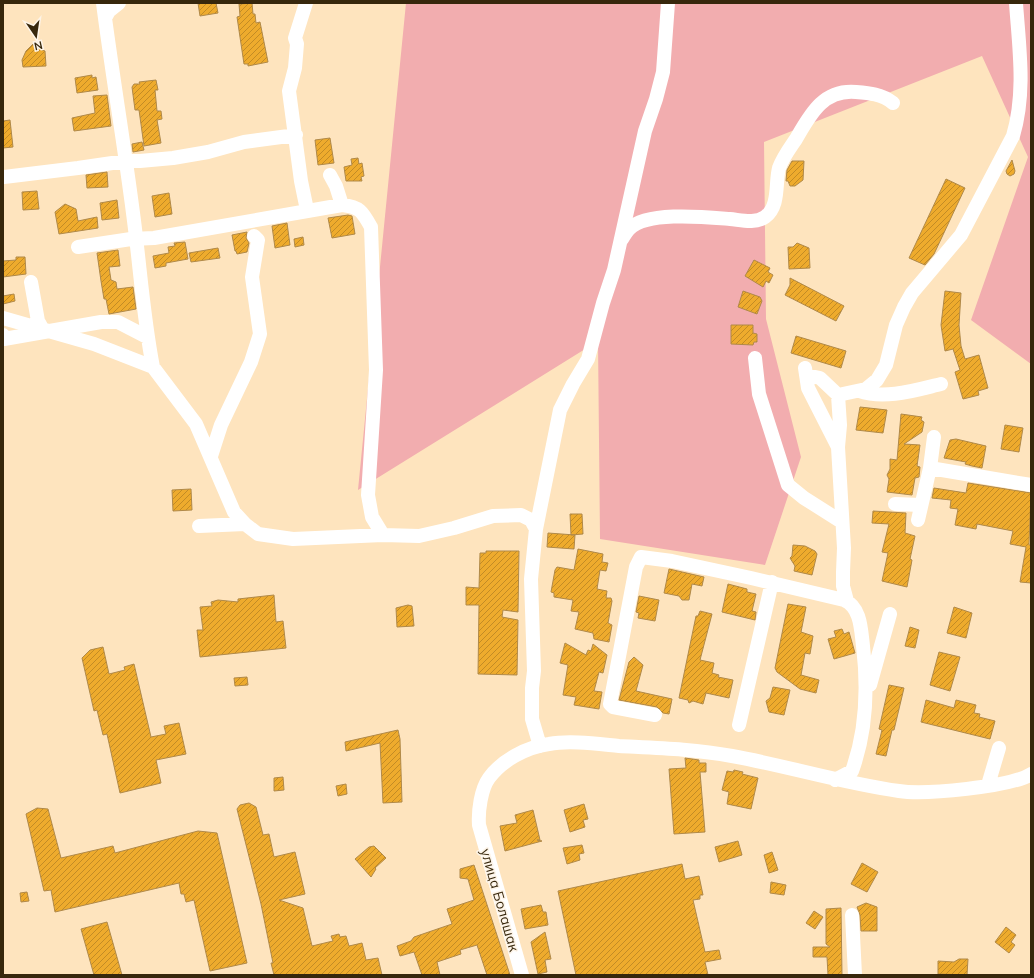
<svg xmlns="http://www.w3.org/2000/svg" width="1034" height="978" viewBox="0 0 1034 978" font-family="Mulish,sans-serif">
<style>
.grass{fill:#f2adaf}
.building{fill:url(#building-hatch);stroke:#b08949}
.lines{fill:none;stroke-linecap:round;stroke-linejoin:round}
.minor{stroke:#fff;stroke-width:14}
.labels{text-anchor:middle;stroke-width:3;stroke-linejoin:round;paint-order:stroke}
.street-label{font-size:14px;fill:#37270c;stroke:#fdf4e8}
</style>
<defs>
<pattern id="building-hatch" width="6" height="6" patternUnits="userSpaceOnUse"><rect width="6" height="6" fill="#eeab2d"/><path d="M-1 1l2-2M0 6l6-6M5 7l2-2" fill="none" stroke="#c28b25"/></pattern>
</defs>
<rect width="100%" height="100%" fill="#fee4be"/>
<path class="grass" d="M406,3H1031V364L971,320L1028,157L982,56L764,142L766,319L801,457L765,565L600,539L598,341L358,490Z"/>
<path class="building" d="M198,3H216L218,13L200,16Z
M252,3L253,14H255L256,23L260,22L268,62L248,66V64H244L237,17L240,16L239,4Z
M33,44H38L40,49L45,51L46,66L23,67L22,60L26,51Z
M92,75V78L96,77L98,90L77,93L75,78Z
M156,80L158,90H155L157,111H161L162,119L157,120L161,143L144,146L139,110H135L132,87L134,84H140L139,82Z
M107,95L111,126L74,131L72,118L95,113L93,96Z
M10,120L13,147L3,148V121Z
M330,138L334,163L318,165L315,140Z
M142,142L144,150L133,152L132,144Z
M358,158L359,164L362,163L364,176L361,177L362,181H346L344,167L352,165L351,159Z
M1012,160L1015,171L1014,174L1010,176L1007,174L1006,171Z
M792,161H804L803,180L795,186H790L788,181H786L787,170Z
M107,172L108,187L87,188L86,175Z
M946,179L965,188L934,254L925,265L909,258Z
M37,191L39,209L23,210L22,192Z
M169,193L172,214L155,217L152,196Z
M117,200L119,218L102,220L100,203Z
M65,204L76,209L78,221L97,217L98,228L59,234L55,212Z
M348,215L352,216L355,234L332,238L328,218Z
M287,223L290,245L275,248L272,226Z
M247,232L246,238L249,243L247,252L237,254L236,251H235L232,235Z
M303,237L304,245L295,247L294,239Z
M185,242L188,259L166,263V266L155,268L153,256L169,253L168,247L175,246L174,243Z
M797,243L809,248L810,268L789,269L788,247H793Z
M218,248L220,258L191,262L189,253Z
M118,250L120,266L109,267L111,280L116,282L117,289L133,287L136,309L109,314L106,299H104L101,281L97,253Z
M16,257H25L26,274L3,277V261L16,260Z
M754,260L770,268L768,272L773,275L769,283L766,281L763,287L745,276Z
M790,278L844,306L836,321L785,295L790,285Z
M743,291L760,297L762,301L757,314L738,307Z
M945,291L961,293L959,325L961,346L965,359L979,355L988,388L978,391L979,395L963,399L955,372L960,370L953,349L945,351L941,325Z
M14,294L15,301L3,304V296Z
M731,325H753V333L757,334V342H754L753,345L731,344Z
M796,336L846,351L841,368L791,353Z
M860,407L887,410L883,433L856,430Z
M901,414L922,417L921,420L924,422L922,432L904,444L920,445L917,466L920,467L919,477L915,478L912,495L887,492L889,479L887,475L890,469V459L897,460Z
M1005,425L1023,428L1019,452L1001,449Z
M956,439L986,446L982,468L972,466L965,464L966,462L944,458L950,440Z
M968,483L1031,493L1029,545H1031V583L1020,582L1026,547L1010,544L1013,531L977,524L976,529L955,525L958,509L950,508L951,500L932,498L934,488L966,493Z
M191,489L192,510L173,511L172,490Z
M873,511L906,513L905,533L915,536L910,559L912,560L907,587L882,581L888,553L882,552L889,524L872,523Z
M570,514H582L583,534L571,535Z
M548,533L575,535L574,549L547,547Z
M793,545L805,546L815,551L817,554L812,575L794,571L795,566L790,558L792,556Z
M578,549L603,554L602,562L608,563L606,571L600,570L597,589L607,591L606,598H611L612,601L608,623L612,625L609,642L594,639L593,633L575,629L579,612L571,611L573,600L554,597V593L551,592L555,570L557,567L574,570Z
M486,551H519L518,612L503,610L502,617L518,620L517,675L478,674L479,605H466V587L479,588L480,553H486Z
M669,569L704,577L702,586L692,584L689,600H682L679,596L664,593Z
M728,584L747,589V592L756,594L752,611L756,612L755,620L722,612Z
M274,595L276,622L283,621L286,648L200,657L197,630H203L200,607L212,606L211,602L218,600L238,602V599Z
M639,596L659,600L655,621L638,618L639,613L636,612Z
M788,604L806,607L801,632L813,636L810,654L805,653L801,675L819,680L816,693L800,689L777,672L775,668Z
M408,605L412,606L414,626L397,627L396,608Z
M954,607L972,613L966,638L947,633Z
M700,611L712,614L700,660L714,663L712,673L719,675L718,677L733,680L729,698L706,693L703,704L693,701L689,703L688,700L679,698L696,616H698Z
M910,627L919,630L915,648L905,646Z
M842,629L844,634L849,632L855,653L834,659L828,639L836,637L834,631Z
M565,643L586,655L588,650L591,651L593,644L607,655L603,673L599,672L594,691L602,692L599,709L574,705L576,697L563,695L568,665L560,663Z
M103,647L109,674L125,670L124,667L134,664L151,737L166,734L164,726L179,723L186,754L156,760L161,783L120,793L107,734L103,735L97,710L94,711L82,658L90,650Z
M939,652L960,657L950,691L930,685Z
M634,657L643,665L636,691L672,699L669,714L663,713L657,707L619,700L629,662Z
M247,677L248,685L235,686L234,678Z
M889,685L904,688L894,730H892L886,756L876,754L882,730L879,729Z
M773,687L790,690L784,715L769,712L766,701L770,698Z
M926,700L954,708L956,700L976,705L974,713L980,714L979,717L995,721L990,739L921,722Z
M398,730L400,739L402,802L383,803L380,743L346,751L345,742Z
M685,758L699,760V763H706V772H700L705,832L674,834L669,769L686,768Z
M734,770L743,772L742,774L758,778L751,809L727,804L729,792L722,790L727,771L733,772Z
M283,777L284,790L274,791V778Z
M346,784L347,794L338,796L336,786Z
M249,803L256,807L263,835L269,834L274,857L295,852L305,894L279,900L303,908L312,946L333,941L331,936L339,934L340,937L346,936L349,946L362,943L366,960L378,958L382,975H274L271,963H273L261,904L237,809L240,805Z
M584,804L588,819L583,820L585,827L570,832L564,810Z
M37,808L48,809L61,858L113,846L115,853L198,831L217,833L247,963L210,971L194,900L186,902L184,894H181L179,883L55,912L51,890L44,891L26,814Z
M533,810L540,840H537L542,841L505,851L500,826L517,823L515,815Z
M738,841L742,855L719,862L715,847Z
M582,845L584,853L579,854L580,860L567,864L563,848Z
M374,846L386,858L375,868L376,869L371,877L355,859L369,847Z
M772,852L778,870L769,873L764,855Z
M862,863L878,872L867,892L851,884Z
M682,864L685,879L699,876L703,895H700V899L693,900L705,952L719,950L721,959L705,962L708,975H576L558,891Z
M474,865L510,975H487L477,945L460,950L461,954L437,962L440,975H422L414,952L400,956L397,946L411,941L414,937L452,924L447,909L474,900L468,879L460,878V869Z
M771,882L786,885L784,895L770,893Z
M27,892L29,901L21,902L20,893Z
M866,903L877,907V931H861L860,915L857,907Z
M541,905L543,912H546L548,925L525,929L521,909Z
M841,908L842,975H828L827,957H813V947H830L826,944V909Z
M814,911L823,917L815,929L806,923Z
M107,922L122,975H94L81,929Z
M1006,927L1016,935L1011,942L1015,945L1009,953L995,942Z
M545,932L551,959L545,960L547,972L538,974L531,942Z
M959,959H968L967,975L938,974V961L954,962Z"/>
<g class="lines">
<path class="minor" d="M103,3C112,73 124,143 133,213C140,265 143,316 153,367
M306,3L295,38L297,44L295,68L289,91L301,181L307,210
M105,18L109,11L119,3
M330,175L336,186L342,205
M4,177L78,168L126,161H140L173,158L208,152L244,142L296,135
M622,239C624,236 626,232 629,229C647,211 705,217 730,219C741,220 755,224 765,217C780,206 775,183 779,168C783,157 790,148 796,139C810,115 823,89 856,92C869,93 882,94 893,103
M78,247L131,239L154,238L342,205C360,207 362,211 371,227L376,370L368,495L372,517L383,535
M31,282L38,321L42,328
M3,318L94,344L153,367L196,424L234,512L245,524L258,534L293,539L383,535L419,536L454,528L493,516L521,515L531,520L536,529
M3,335L4,339L101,322H118L147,337
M755,358L759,394L788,485L804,498L842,522
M805,368L808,388L838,447L844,548L843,572V586L847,601
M806,375L820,378L838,395
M859,391C885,400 916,390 941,384
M838,447L840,425L838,395L866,389L877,380L886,365L896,325L904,307L912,293L961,235L1013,136C1026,92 1019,47 1016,3
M211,456L221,425L251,362L260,334L252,277L258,240L254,236
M930,468L934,437
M895,504L921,505
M918,520L930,468L1031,485
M199,526L245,524
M870,685L890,614
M655,715L613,707L610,704L636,567L641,557L672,561L751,578L844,600C861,607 861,630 863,646C868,688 867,730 852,771L835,780
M739,725L772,582
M540,746L532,719V688L534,671L531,579L536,529L560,410L573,384L588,359L603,303L614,270L645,131L656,99L663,72L668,3
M988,785L999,748
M852,915L855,975
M522,975L479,825C478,811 481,789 489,778C502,760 527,747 549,744C570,740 598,744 619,746C657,748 694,749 732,756C788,766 842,783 899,791C924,795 1011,787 1031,774"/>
</g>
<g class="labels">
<g class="street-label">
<text transform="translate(500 900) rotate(74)" y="5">улица Болашак</text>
</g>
</g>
<rect width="1034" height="978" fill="none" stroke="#37270c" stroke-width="8"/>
<g transform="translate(36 36) rotate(167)" stroke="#fdf4e8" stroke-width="3" paint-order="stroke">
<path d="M0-3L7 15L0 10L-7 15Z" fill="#37270c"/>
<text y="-6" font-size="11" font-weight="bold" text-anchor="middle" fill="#37270c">N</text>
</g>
</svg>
